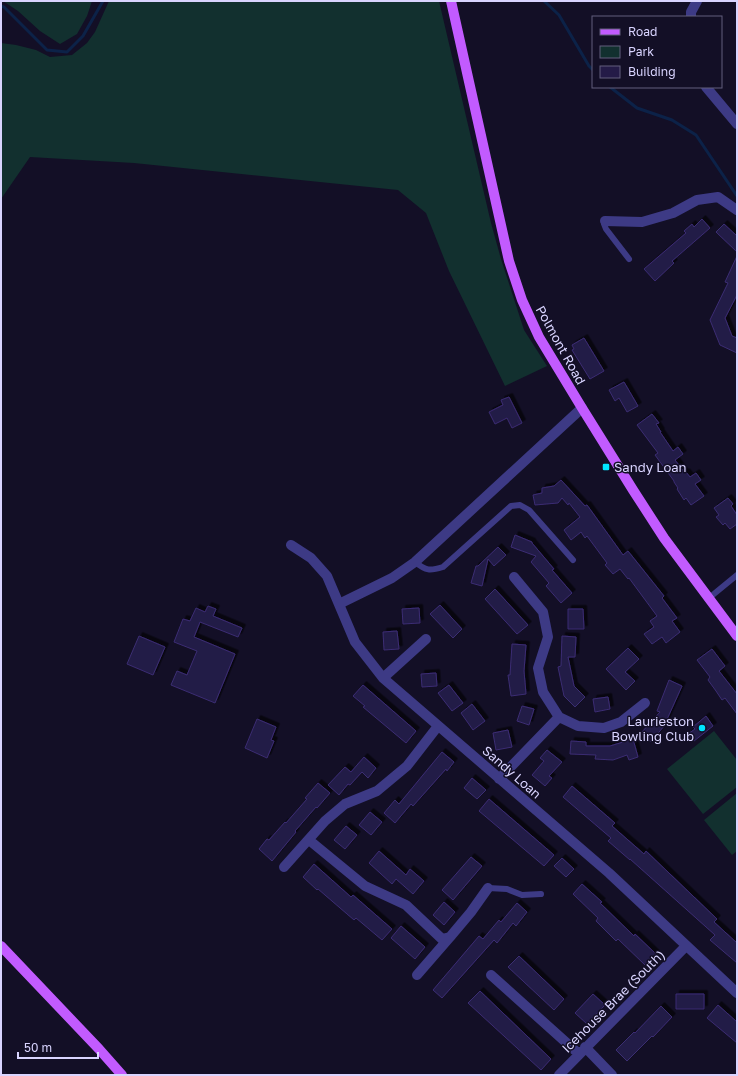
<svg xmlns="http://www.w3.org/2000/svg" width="738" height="1076" viewBox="0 0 738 1076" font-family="'Golos Text',sans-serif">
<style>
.green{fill:#12302f}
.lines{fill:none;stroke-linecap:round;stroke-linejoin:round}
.stream{stroke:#0c2248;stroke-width:3}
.building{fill:#241b47;stroke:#3b2d73;filter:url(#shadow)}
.lane{stroke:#3d3a85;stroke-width:6}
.street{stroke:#3d3a85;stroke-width:10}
.primary{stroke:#c25bff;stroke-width:10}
.poi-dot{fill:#00e5ff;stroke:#130f26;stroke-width:1.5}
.labels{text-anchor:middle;stroke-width:3;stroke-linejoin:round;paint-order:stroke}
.street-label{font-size:13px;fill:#d9d4ff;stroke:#130f26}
.poi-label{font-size:13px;fill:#d9d4ff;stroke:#130f26;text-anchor:start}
</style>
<defs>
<filter id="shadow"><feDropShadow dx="3.5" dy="-3.5" stdDeviation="0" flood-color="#0009"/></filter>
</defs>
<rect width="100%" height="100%" fill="#130f26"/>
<path class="green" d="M3,1H92L87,16L77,34L60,44L40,31L18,11Z
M109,1H439L491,223L501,259L524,330L547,366L505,386L449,271L426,213L398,190L134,163L30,157L1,199V43L16,45L36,50L50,57L72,55L87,43L95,32Z
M714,731L737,760V787L703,814L667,769Z
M737,793V851L732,855L704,820Z"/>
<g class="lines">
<path class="stream" d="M544,1L559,15L589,66L593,70
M1,6L4,7L47,50L67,52L83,36L103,1
M610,87L637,108L672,120L696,135L737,196"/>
</g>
<path class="building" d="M702,219L710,228L672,261L674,263L655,281L644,269L686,233L684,231L692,224L694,227Z
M724,224L737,236V252L716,232Z
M737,256V295L725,318L732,336L737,338V353L720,345L710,320L728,283L725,282Z
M584,338L604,371L590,379L572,350L574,349L572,345Z
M624,382L638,406L627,412L619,398L615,401L609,390Z
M509,397L522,423L512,428L507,418L495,424L489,412L503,405L501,400Z
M652,414L659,423L656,424L661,432H660L673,451L678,447L683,454L675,460L685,473L686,472L690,477L696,473L701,480L695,484L704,496L691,505L686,498L684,500L677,489L678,488L674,482V481L655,455L658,453L637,425Z
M561,480L585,506L587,505L623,555L628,551L664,596L662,598L677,618L672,621L680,632L666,643L662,637L652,644L644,634L654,627L650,621L657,616L629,578L628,579L620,569L613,574L605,565L607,563L587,536L585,538L581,532L571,540L564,530L580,517L569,503L568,505L562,498L558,503L535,505L533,495L542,493V488L554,486Z
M728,498L733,504L731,506L737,515V524L730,529L725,523L723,525L716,517L719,515L714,508Z
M515,535L532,542V543L554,569L552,570L572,593L561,603L546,586L549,583L531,562L536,556L511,547Z
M498,547L506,555L494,566L488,559L482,586L471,583L476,566H478Z
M495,589L528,625L517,634L485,599Z
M440,605L462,629L453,638L430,614Z
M208,606L216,609L213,616L242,628L238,637L200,622L194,637L235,654L215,703L171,685L177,671L187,675L197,651L174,642L183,619L190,621L196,608L205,612Z
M419,608L420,623L403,624L402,609Z
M568,609H583L584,629H568Z
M397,631L399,649L384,650L383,632Z
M139,636L165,647L153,675L127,664Z
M562,636L576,637L575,657H568L574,686L585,697L575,707L564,696L558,667L561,666Z
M512,644L526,645L524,671L526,694L511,696L508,675H510Z
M628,648L639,659L625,672L635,681L626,690L606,669Z
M712,649L725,666L719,671L737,694V714L725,698L722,700L716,691L708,680L710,677L697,660Z
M436,673L437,686L422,687L421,674Z
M669,680L682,686L664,726L651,742L641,733L660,712L657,711Z
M363,685L416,731L406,743L363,707L365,706L353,696Z
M449,685L463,703L452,711L438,693Z
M608,697L610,709L595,712L593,699Z
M472,704L485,721L473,730L461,713Z
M522,706L534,709L529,725L517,721Z
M706,716L713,726L694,741L688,734L695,729L693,727Z
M257,719L276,727L271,740L274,741L267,758L245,748Z
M508,730L512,747L496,750L493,733Z
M633,739L638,757L629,760L627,755L613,760L595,759L596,755L570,754L571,741L586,742V746H610Z
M547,750L562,762L549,776L552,778L545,786L532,775L544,761L540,758Z
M442,752L454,762L447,771L446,769L413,806L411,804L395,823L384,813L395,800L399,804Z
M364,757L376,768L368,778L362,772L350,785L348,784L339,795L328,785L345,767L351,772Z
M472,778L486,790L477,799L464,788Z
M318,783L330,793L317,808L316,807L295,831L296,832L272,861L259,849L267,839L269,840L285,822L286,823L307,799L305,798Z
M572,786L615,823L612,826L644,854L646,851L717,919L714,922L737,943V963L710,940L715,935L630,859V860L608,841L611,838L563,797Z
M489,799L554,855L544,866L479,811Z
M370,812L382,822L371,835L359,825Z
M346,826L357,835L345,849L334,840Z
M379,851L406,875L410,869L424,881L413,894L396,879L392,884L369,863Z
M471,857L482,866L453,900L442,890Z
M562,858L574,869L566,877L554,866Z
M314,864L351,897L353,895L392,929L382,940L356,918L354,920L318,889L317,890L303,877Z
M582,884L602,902L600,903L634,936L635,934L656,954L645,965L618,939L616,941L596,921L598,918L573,894Z
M444,902L455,912L444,925L433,915Z
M517,903L527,912L516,926L513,923L497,943L494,940L442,998L433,990L479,936L483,939L499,920L501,922Z
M401,926L425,947L415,959L391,938Z
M519,956L564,999L554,1010L508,967Z
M480,991L551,1059L541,1070L468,1003Z
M593,994L605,1005L587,1024L575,1013Z
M676,994H704V1009H676Z
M718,1005L737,1022V1043L707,1018Z
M661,1006L672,1017L653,1037L652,1036L627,1061L616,1050L634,1032L635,1033Z"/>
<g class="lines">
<path class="lane" d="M605,221L604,224L606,229L629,259
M415,562C426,571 430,571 443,567L511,506L520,505L529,510L573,560
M709,598L737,575
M488,888L507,889L522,895L541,894"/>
<path class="street" d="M691,17V12L697,1
M706,87L737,124
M605,221L642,222L673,213L697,200L718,197L737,210
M291,545L311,558L327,576L355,642L383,678L609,873L737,993
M514,577L543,612L548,637L538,668L543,692L559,717L578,726L604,728L621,722L645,703
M339,604L392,578L415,562L582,408
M383,678L426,639
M499,779L559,717
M309,840L365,886L406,905L442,939L450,937L471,912L488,888
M284,867L325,821L345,804L377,791L407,766L438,726
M417,975L450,937
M491,975L579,1054
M585,1047L612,1075
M559,1075L686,946"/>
<path class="primary" d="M451,1L509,261L522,300L539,337L582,408L633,490L664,538L737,636
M1,946L99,1049L122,1075"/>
</g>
<g class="poi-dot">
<rect x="602" y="463" width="8" height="8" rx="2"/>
<circle cx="702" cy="728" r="4"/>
</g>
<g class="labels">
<g class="street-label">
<text transform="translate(561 345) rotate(61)" y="5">Polmont Road</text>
<text transform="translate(512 772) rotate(41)" y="5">Sandy Loan</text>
<text transform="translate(613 1001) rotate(-45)" y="5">Icehouse Brae (South)</text>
</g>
<g class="poi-label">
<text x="614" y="472">Sandy Loan</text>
<text x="694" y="726" text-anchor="end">Laurieston<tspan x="694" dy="15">Bowling Club</tspan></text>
</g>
</g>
<rect width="738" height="1076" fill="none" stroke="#d9d4ff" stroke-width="4"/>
<rect x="592" y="16" width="130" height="72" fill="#130f26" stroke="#625e7d"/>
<rect x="600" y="29" width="20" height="6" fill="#c25bff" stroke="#625e7d"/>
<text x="628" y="36" font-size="12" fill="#d9d4ff">Road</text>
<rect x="600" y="46" width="20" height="12" fill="#12302f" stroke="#625e7d"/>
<text x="628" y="56" font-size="12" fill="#d9d4ff">Park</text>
<rect x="600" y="66" width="20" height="12" fill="#241b47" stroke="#625e7d"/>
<text x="628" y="76" font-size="12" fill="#d9d4ff">Building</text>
<path d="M18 1052v6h80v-6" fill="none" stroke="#d9d4ff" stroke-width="2"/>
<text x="24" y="1052" font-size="12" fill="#d9d4ff" stroke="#130f26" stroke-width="3" paint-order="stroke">50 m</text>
</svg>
